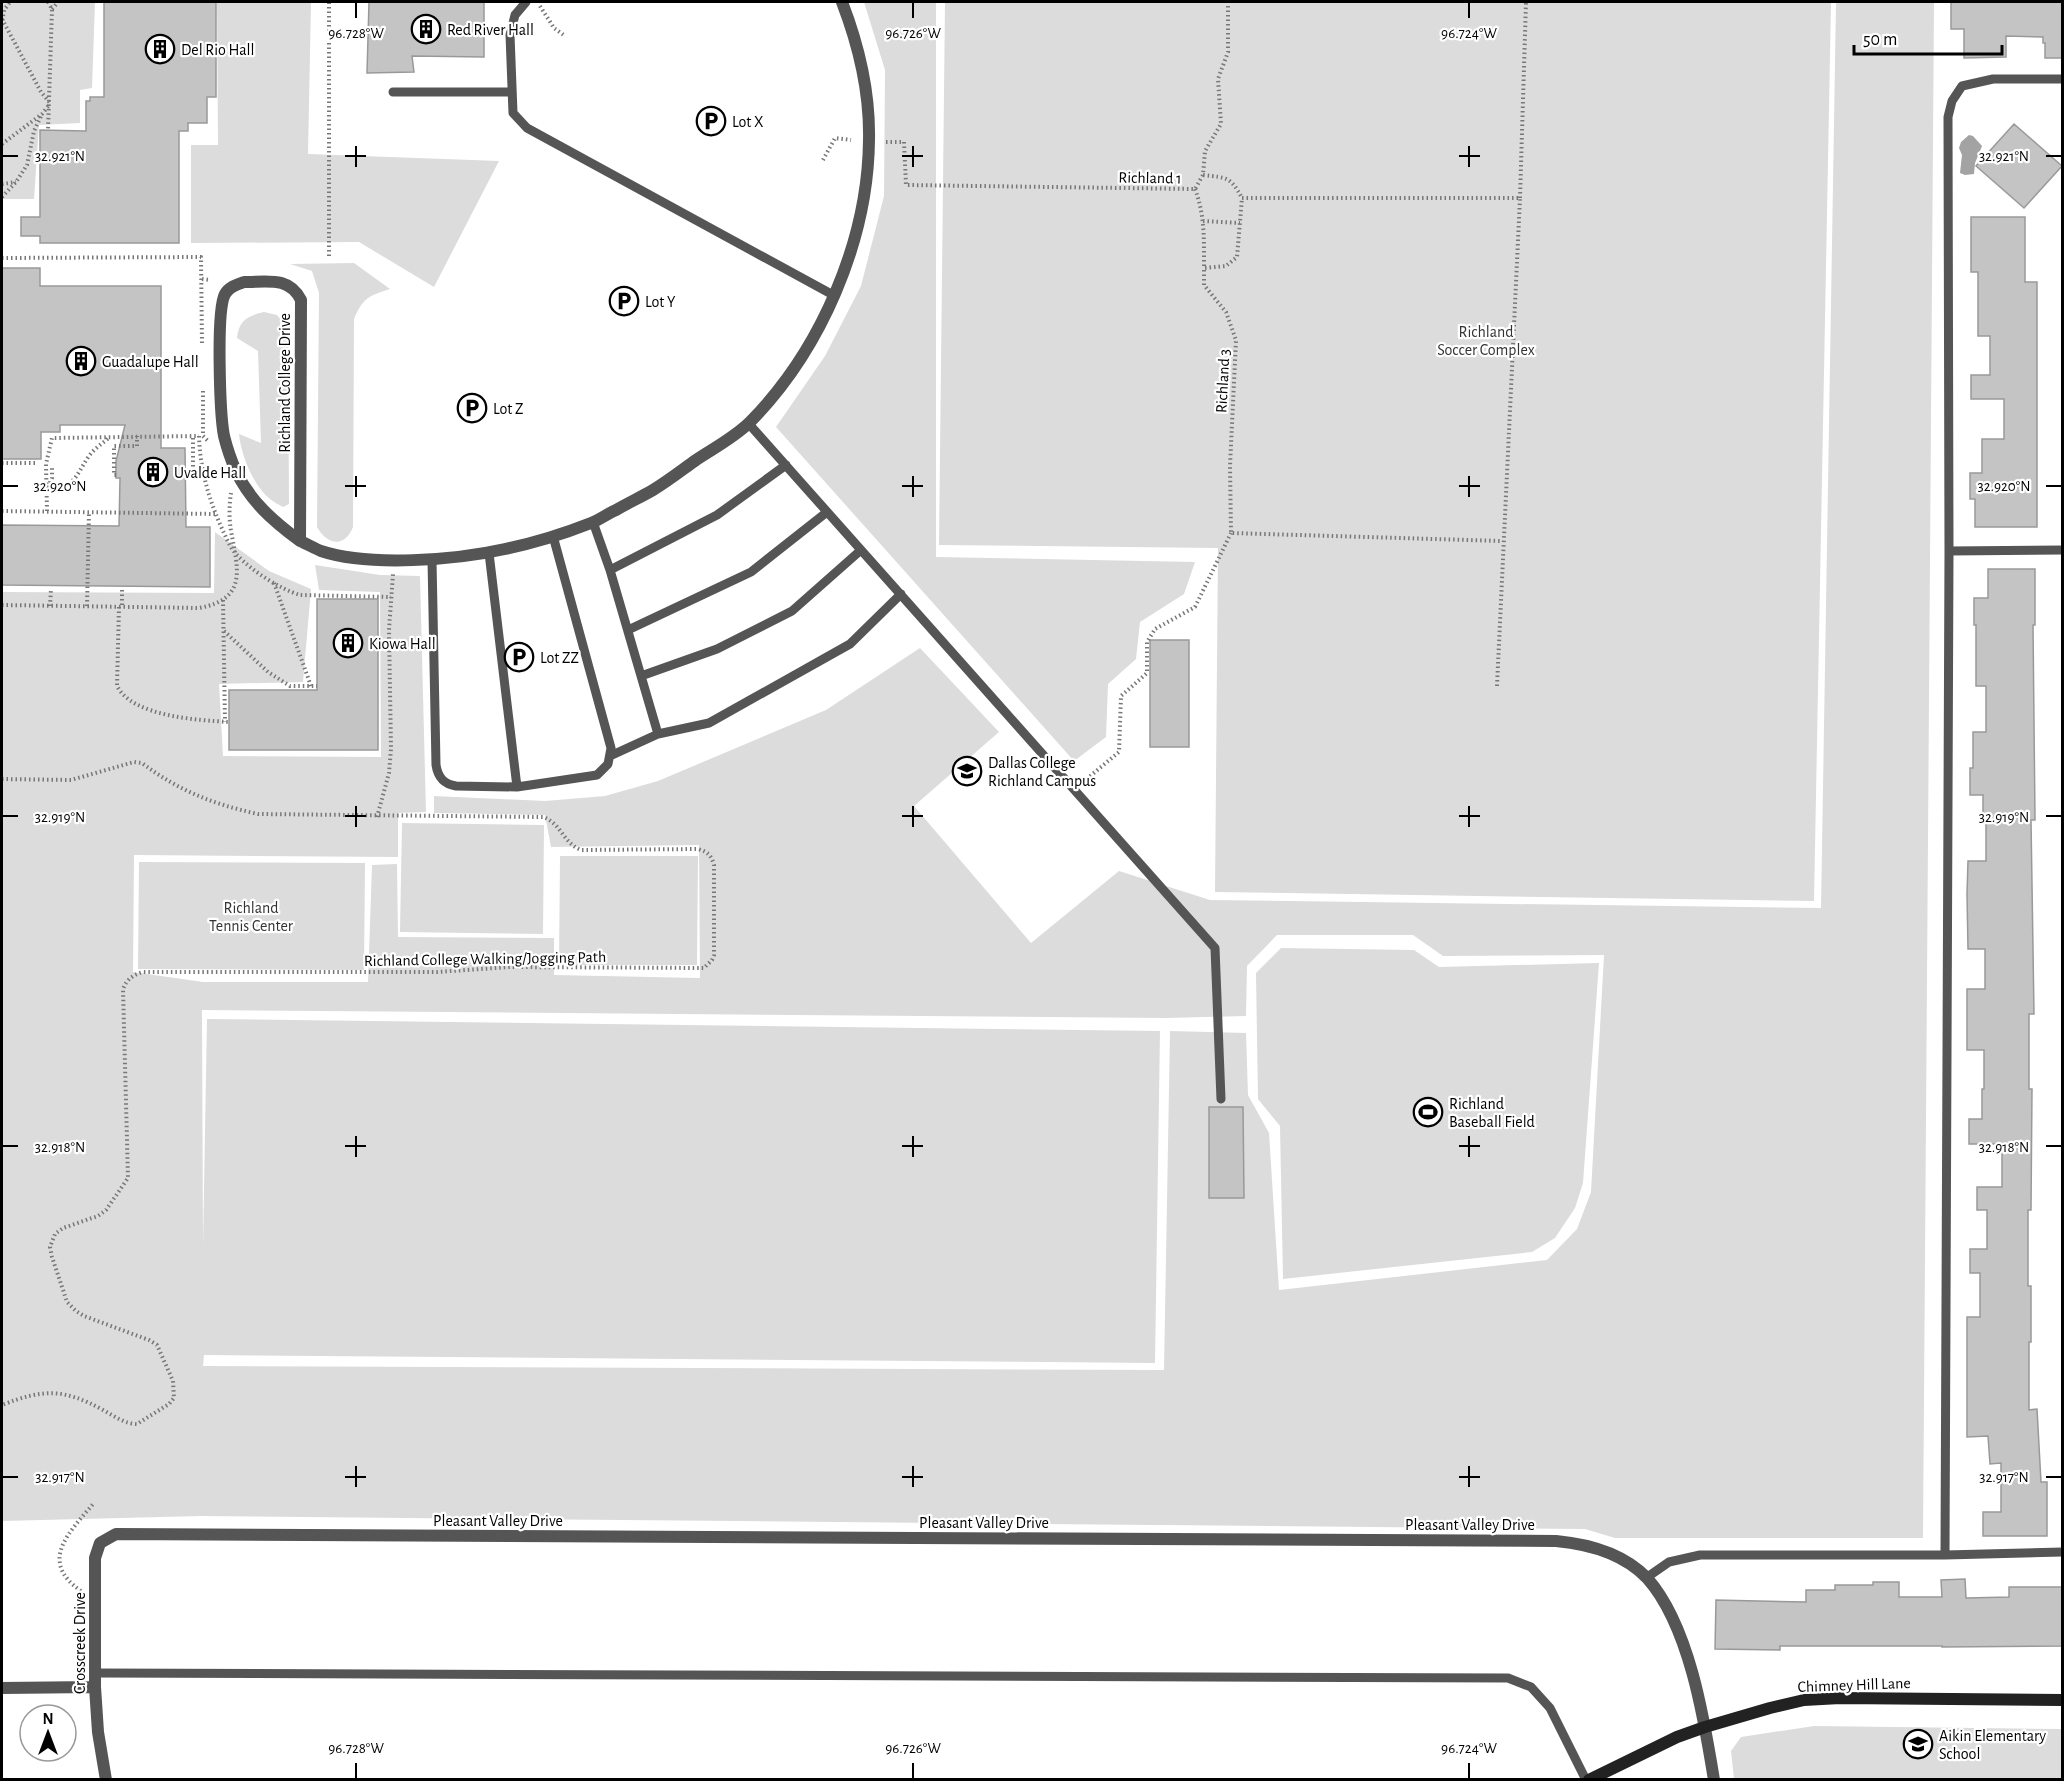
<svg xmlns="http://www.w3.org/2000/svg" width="2064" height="1781" viewBox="0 0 2064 1781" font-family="'Alegreya Sans',sans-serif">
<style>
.green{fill:#dcdcdc;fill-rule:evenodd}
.water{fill:#a3a3a3}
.building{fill:#c4c4c4;stroke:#999;stroke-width:1.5}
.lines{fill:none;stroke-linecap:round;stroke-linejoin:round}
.path{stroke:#777;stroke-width:4;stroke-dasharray:1.5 3;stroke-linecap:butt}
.lane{stroke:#555;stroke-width:9}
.street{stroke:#555;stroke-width:12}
.secondary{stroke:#222;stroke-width:12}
.ticks{fill:none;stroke:#000;stroke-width:2}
.labels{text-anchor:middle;stroke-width:4.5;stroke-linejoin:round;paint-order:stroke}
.poi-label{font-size:16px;fill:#000;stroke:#fff;text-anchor:start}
.street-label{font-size:16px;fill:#000;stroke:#fff}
.park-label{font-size:16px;fill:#333;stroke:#fff}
.ticks-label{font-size:15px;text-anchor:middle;fill:#000;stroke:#fff;stroke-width:4.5;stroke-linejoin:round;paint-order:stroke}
</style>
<rect width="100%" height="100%" fill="#fff"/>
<path class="green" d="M2,2H95L92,88L80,90V123L39,125L34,199H2Z
M217,2H311L308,154L499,161L434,287L359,242L191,243V145H218Z
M864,2H936V557L1195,562L1184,594L1140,622L1136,659L1108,684L1106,737L1074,761L776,427L825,356L861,286L884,196L885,70Z
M945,2H1831L1814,901L1215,892L1218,548L939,545Z
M1836,2H1934L1923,1538H1615L1585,1529L200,1516L2,1521V592L214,593L215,532L269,571L311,589L303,682L219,684L223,756L381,757L380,592L319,590L315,565L380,575L420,576L426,812L398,813V857L134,855L133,972L203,982H368L372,865L397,864L398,937L554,938V975L700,978L699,845L551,847L545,815L434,813V796L545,801L605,796L658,781L826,710L920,648L999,732L914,806L1031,943L1119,871L1210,900L1821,908ZM1277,935H1413L1443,956L1604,955L1591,1192L1577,1229L1547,1260L1279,1290L1269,1133L1248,1095L1246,1033L1170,1031L1164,1370L203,1366L204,1355L1155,1363L1160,1031L207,1019L203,1246L202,1010L1165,1018L1246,1016L1247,966Z
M354,263L390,289C368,296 363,298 354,319L353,527C345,548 327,545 317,527L319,293L312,271L290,264Z
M264,312L277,315L288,329L289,504L283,507C279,505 274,502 270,499C253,485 241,455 239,434L261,443L258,351L237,338C239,320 247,316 264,312Z
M402,823L544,825L543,934L400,932Z
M560,856H698L697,965H559Z
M139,862L365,863L364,970L138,969Z
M1281,948L1414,950L1439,967L1599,963L1583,1183L1575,1208L1555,1238L1532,1252L1283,1279L1280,1126L1258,1099L1256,973Z
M1814,1726L2062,1729V1779H1734L1731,1751L1741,1737Z"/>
<path class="water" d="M1969,135L1973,136L1982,146L1975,163L1974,174L1965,175L1960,173L1962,155L1959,148L1961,142Z"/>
<path class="building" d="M104,2H216V97H207V123H188V131H179V243H40V236H21V217H40V130L86,131V101H90V97H104Z
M369,2H484V57L412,56L414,72L367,73Z
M1951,2H2062V58H2045V43H2043V37L2006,36V57L1964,58V29H1951Z
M2014,124L2062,166L2024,208L1976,166Z
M1971,217H2025V282H2037V527H1975V499H1970V473H1982V439H2004V399H1971V375H1990V336H1978V272H1971Z
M2,268H40V286H161V448H185L186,527H210V587L2,585V525L119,526L120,478H116V461L125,425H60V432H41V459H2Z
M1988,569H2035V625H2033L2035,820H2031L2034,1014H2029V1089H2032L2031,1210H2028V1286H2031V1342H2029V1410L2037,1409L2041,1482H2047V1536H1983V1512H2001V1463L1990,1464L1988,1436L1967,1437V1317H1980V1273H1970V1249H1987V1210H1977V1187H2002V1144H1969V1119H1982V1089H1984V1050H1967V989H1985V949H1968L1967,894L1968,861H1986V820H1983V795H1970V768H1973V732H1986V686H1976V625H1974V598H1988Z
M317,599H378V750H229V690H317Z
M1150,640H1189V747H1150Z
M1209,1107H1243L1244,1198H1209Z
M1965,1579L1966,1598L2009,1597V1587H2062V1646L1942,1647V1646H1780V1650L1715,1649L1716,1600L1806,1602V1590H1835V1585H1873V1582H1899V1597H1942L1941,1580Z"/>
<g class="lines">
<path class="path" d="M48,2L52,9L48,130
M540,6L554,28L565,36
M52,9L58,2
M2,19L41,92L50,103
M2,25L4,10L10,2
M886,142H904L906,185L1195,189L1203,175L1205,151L1221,124L1218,79L1228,52V2
M2,144L42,114L50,104
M823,160L835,138L851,140
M1203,175C1227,178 1230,176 1242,198
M2,184L16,182
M1195,189C1205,215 1204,241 1204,268
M2,197L16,182L27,165L34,131L42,114
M1520,198L1526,2
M1203,221L1240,223
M329,256V2
M2,258L201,257L202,345
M202,279L210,280
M203,391V436L209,442
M199,436C200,470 209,500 223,531C227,539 230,548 237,555C252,571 280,589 300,595L391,597
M2,463H38
M116,475H114V446H137V436
M190,477H193V436
M48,487L52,478V468
M47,488C76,488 75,476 89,456C95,448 103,443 110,437
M2,511L215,514
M47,511L46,464L52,438L199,436
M274,583L311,686
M122,590V607
M223,600L225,722
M2,605L199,608C248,599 238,569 231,531C229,519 229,506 231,493
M50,606L51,589
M87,606L89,512
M119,607L117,686C133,717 198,720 229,722
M224,631L268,672L290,686H317
M1497,686L1520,198H1242L1237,257L1226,266L1204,268V285L1226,312L1236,340L1230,466L1231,533L1502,541
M2,779L71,780L134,762L142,763C179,791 213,804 258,814L543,817C561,823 563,843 581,850L698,849C708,852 711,855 714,865V955L712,960L704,968L510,967L437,972H143C133,975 127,979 123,989L128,1178L106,1210L98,1216L63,1228L55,1234L50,1247L52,1257L67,1302L76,1311L84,1316L149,1340L157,1345L173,1381L174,1398L169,1404L137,1424C125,1424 114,1416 103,1410C63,1388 43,1389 2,1405
M1083,782L1119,752L1121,696L1147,673V642L1155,629L1195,607L1231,533
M377,817L389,773L391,749L389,630L393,574
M81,1591C38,1561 69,1533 93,1504"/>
<path class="lane" d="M526,2L515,15L510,35L513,113L527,128L835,296
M393,92H511
M749,424L1215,948L1221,1099
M593,522L610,570L717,515L786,465
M1949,551L2062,550
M489,553L517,787
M432,560L436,765C438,778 444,784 456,786L517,787L597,775L608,764L611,748L553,536
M610,570L658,734L709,723L850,644L901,594
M628,630L751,572L827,512
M641,676L717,649L792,611L861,550
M610,756L658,734
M1945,1555L1949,551L1948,117L1952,101L1962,86L1993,79H2062
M1646,1578L1669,1562L1700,1555H1945L2062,1552
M96,1673L1508,1678L1531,1687L1550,1708L1586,1780"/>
<path class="street" d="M244,282C267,282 289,276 301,300L300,541C273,521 250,501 236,471C231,460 227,448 224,436C220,415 216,310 225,294C229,287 236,285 244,282Z
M300,541C307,544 314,548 321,551C369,567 456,560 505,549C534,543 563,534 591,523C599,520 607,514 616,510C628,503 641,497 653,490C668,481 682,470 696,460C714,448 735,437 750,422C821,350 868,241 869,140C870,93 859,46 842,2
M2,1688L95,1687
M106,1780L98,1732L95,1687V1558L100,1543L116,1534L1556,1541C1588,1544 1623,1553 1647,1578C1689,1625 1704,1718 1714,1780"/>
<path class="secondary" d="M1589,1780L1677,1737L1705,1727L1770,1708L1804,1700L1840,1698L2062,1700"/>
</g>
<path class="ticks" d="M356,3V18M913,3V18M1469,3V18M356,146V167M913,146V167M1469,146V167M3,156H18M345,156H366M902,156H923M1459,156H1480M2046,156H2061M356,476V497M913,476V497M1469,476V497M3,486H18M345,486H366M902,486H923M1459,486H1480M2046,486H2061M356,806V827M913,806V827M1469,806V827M3,816H18M345,816H366M902,816H923M1459,816H1480M2046,816H2061M356,1136V1157M913,1136V1157M1469,1136V1157M3,1146H18M345,1146H366M902,1146H923M1459,1146H1480M2046,1146H2061M356,1466V1487M913,1466V1487M1469,1466V1487M3,1477H18M345,1477H366M902,1477H923M1459,1477H1480M2046,1477H2061M356,1763V1778M913,1763V1778M1469,1763V1778"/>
<defs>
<g id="building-ring" transform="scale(1.5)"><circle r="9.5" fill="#fff" stroke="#000" stroke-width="1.5"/><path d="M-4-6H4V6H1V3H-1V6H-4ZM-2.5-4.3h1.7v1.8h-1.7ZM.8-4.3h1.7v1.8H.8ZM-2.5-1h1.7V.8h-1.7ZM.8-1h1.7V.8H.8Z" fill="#000"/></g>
<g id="parking-ring" transform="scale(1.5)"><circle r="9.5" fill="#fff" stroke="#000" stroke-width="1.5"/><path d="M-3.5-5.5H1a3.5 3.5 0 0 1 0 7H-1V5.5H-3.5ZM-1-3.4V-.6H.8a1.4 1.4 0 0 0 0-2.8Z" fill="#000"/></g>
<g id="university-ring" transform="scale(1.5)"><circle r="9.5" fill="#fff" stroke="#000" stroke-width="1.5"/><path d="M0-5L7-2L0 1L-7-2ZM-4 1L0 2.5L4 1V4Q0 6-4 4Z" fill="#000"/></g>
<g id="stadium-ring" transform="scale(1.5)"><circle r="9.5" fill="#fff" stroke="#000" stroke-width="1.5"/><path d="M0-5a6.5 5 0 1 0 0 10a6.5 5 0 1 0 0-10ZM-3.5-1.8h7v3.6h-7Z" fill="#000"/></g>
<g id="school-ring" transform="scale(1.5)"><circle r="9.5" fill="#fff" stroke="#000" stroke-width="1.5"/><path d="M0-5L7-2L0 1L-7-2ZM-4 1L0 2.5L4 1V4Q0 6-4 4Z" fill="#000"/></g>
</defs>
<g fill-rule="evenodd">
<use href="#building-ring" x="426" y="29"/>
<use href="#building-ring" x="160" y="49"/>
<use href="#parking-ring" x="711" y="121"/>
<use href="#parking-ring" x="624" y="301"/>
<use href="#building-ring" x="81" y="361"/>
<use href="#parking-ring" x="472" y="408"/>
<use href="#building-ring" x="153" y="472"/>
<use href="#building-ring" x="348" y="643"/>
<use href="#parking-ring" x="519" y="657"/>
<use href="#university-ring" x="967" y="771"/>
<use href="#stadium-ring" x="1428" y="1112"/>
<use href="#school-ring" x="1918" y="1744"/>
</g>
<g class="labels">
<g class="poi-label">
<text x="447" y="35">Red River Hall</text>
<text x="181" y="55">Del Rio Hall</text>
<text x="732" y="127">Lot X</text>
<text x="645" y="307">Lot Y</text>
<text x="102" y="367">Guadalupe Hall</text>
<text x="493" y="414">Lot Z</text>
<text x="174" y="478">Uvalde Hall</text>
<text x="369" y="649">Kiowa Hall</text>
<text x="540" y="663">Lot ZZ</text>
<text x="988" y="768">Dallas College<tspan x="988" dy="18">Richland Campus</tspan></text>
<text x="1449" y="1109">Richland<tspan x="1449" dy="18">Baseball Field</tspan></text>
<text x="1939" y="1741">Aikin Elementary<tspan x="1939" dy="18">School</tspan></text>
</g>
<g class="street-label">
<text transform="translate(1150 177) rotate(1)" y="6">Richland 1</text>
<text transform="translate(1222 381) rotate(-87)" y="6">Richland 3</text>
<text transform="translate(284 383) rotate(-90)" y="6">Richland College Drive</text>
<text transform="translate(485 958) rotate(-1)" y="6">Richland College Walking/Jogging Path</text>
<text x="498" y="1526">Pleasant Valley Drive</text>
<text x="984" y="1528">Pleasant Valley Drive</text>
<text x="1470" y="1530">Pleasant Valley Drive</text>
<text transform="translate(79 1643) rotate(-90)" y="6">Crosscreek Drive</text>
<text transform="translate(1854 1684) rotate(-2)" y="6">Chimney Hill Lane</text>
</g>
<g class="park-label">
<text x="1486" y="337">Richland<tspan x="1486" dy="18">Soccer Complex</tspan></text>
<text x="251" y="913">Richland<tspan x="251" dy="18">Tennis Center</tspan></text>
</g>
</g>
<g class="ticks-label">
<text x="356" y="38">96.728°W</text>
<text x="913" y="38">96.726°W</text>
<text x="1469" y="38">96.724°W</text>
<text x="60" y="161">32.921°N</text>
<text x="2004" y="161">32.921°N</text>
<text x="60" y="491">32.920°N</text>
<text x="2004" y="491">32.920°N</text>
<text x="60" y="822">32.919°N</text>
<text x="2004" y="822">32.919°N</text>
<text x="60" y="1152">32.918°N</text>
<text x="2004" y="1152">32.918°N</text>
<text x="60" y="1482">32.917°N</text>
<text x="2004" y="1482">32.917°N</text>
<text x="356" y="1753">96.728°W</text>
<text x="913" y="1753">96.726°W</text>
<text x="1469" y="1753">96.724°W</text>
</g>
<rect width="2064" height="1781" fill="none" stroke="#000000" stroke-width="6"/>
<g transform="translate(48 1733)"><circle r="28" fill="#ffffff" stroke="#999999" stroke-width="1.5"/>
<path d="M0-4.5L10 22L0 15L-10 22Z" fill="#000000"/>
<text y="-9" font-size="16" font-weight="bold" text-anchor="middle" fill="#000000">N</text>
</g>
<path d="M1854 45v9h148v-9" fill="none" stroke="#000000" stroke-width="3"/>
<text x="1863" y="45" font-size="18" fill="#000000" stroke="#ffffff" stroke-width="4.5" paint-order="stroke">50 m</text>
</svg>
